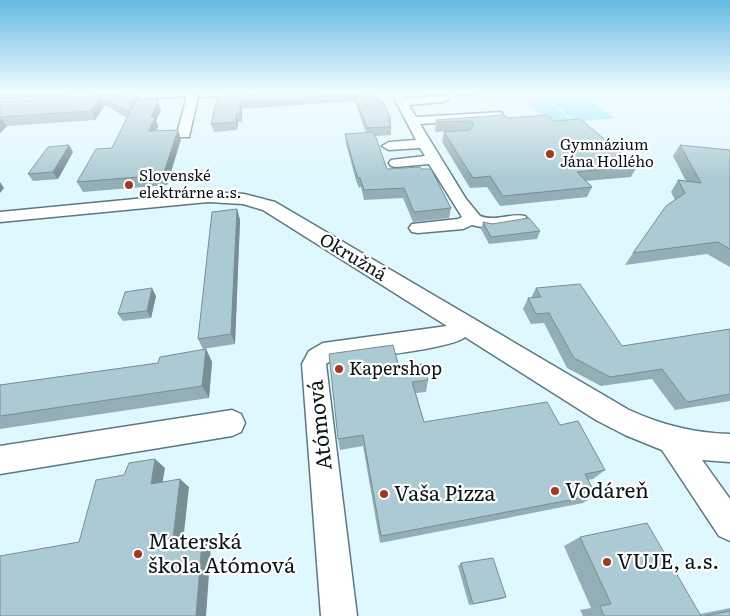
<svg xmlns="http://www.w3.org/2000/svg" width="730" height="616" viewBox="0 0 730 616" font-family="Literata,serif">
<style>
.green{fill:#8ae5fd}
.lines{fill:none;stroke-linecap:round;stroke-linejoin:round}
.minor-casing{stroke:#5c7880;stroke-width:3}
.minor{fill:#fff;fill-rule:evenodd}
.wall{fill:#94aeb5}
.shaded-wall{fill:#788d94}
.building{fill:#accad3;stroke:#788d94}
.poi-dot{fill:#a23b1d;stroke:#fff;stroke-width:2}
.labels{text-anchor:middle;stroke-width:4.5;stroke-linejoin:round;paint-order:stroke}
.far-poi-label{font-size:15px;fill:#0a1518;stroke:#fff;text-anchor:start}
.street-label{font-size:18px;fill:#0a1518;stroke:#fff}
.poi-label{font-size:18px;fill:#0a1518;stroke:#fff;text-anchor:start}
.near-street-label{font-size:21px;fill:#0a1518;stroke:#fff}
.near-poi-label{font-size:21px;fill:#0a1518;stroke:#fff;text-anchor:start}
</style>
<rect width="100%" height="100%" fill="#dff8ff"/>
<path class="green" d="M586,97L614,118L584,121L628,159H617L549,99Z
M547,100L575,124L552,126L526,101Z"/>
<g class="lines">
<g class="minor-casing">
<path id="minor" d="M152,92H189V94L196,95L198,97L189,137H179L177,134L187,96L110,101L104,98L110,95Z
M199,92H247L241,95L203,97L199,96L197,94Z
M391,92H401L405,98L443,96L449,99L443,102L409,105L416,117L501,112L503,115L501,118L497,119L420,124L466,199L480,216C495,222 510,213 525,216L528,220L525,224L490,229L472,225L463,229L418,233L412,232L409,228L412,224L458,219L462,217L429,164L396,167L391,166L389,163L391,160L425,156L420,148L389,150L382,146L389,142L416,140Z
M717,92H730V98Z
M208,192L244,194L275,202L629,410C662,425 694,433 730,434V462L702,460L730,499V541L719,536L662,450L625,435L596,420L465,337C453,349 352,359 329,362L326,364L357,616H321L302,364L309,351L323,343L447,326L263,210L243,204L208,202L0,222V212Z
M232,410L241,414L245,423L241,432L232,436L0,474V446Z"/>
</g>
<use href="#minor" class="minor"/>
</g>
<path class="wall" d="M0,92H125L0,100Z
M375,92L380,102L391,119V135L375,136L387,169L451,208L449,218L413,222L403,198L364,200L361,187L359,188L356,180L346,144L345,134L366,133L355,101L242,109V122H238L237,130L214,132L211,124L217,98Z
M452,92H477V96L456,97Z
M138,93L140,100L157,99L161,110L156,121L158,126L156,130H178L181,139L167,185L83,192L77,182L112,148L127,118L105,105L95,120L7,126L0,133V102Z
M508,118L554,121L637,166L631,177L586,181L592,187L587,197L500,206L487,187L470,188L442,142L444,132L468,130L436,132L435,130L436,120Z
M680,145L730,150V267L707,254L625,265L633,253L675,200L671,192L678,180L686,181L673,156Z
M73,152L58,179L33,181L28,174Z
M237,209L240,220L235,344L203,349L198,339Z
M483,222L540,231L537,239L489,244L481,229Z
M536,288L622,346L730,329V401L675,410L652,379L601,386L567,368L544,323L531,324L523,309L528,298H531Z
M156,296L151,318L123,321L118,314Z
M206,349L212,362L209,398L0,429V385L158,363Z
M399,367L428,380L426,392L416,393L424,422L560,425L605,470L593,479L588,480L596,495L583,503L380,543L363,446L340,450L338,439Z
M580,537L700,614L730,608V616H583L580,610L591,608L564,546Z
M461,563L506,597L502,599L469,605L458,566Z"/>
<path class="shaded-wall" d="M138,93L141,101L132,120L128,112Z
M101,96L105,105L95,120L91,111Z
M157,99L161,110L156,121L158,126L153,140L149,131L151,117Z
M240,102L242,109V122L240,114Z
M236,114L238,122L237,130L236,122Z
M1,117L7,126L0,133V118Z
M178,130L181,139L167,185L163,175Z
M69,145L73,152L58,179L53,172Z
M0,182L4,188L0,193Z
M237,209L240,220L235,344L231,334Z
M152,288L156,296L151,318L147,311Z
M206,349L212,362L209,398L202,386Z
M155,459L165,468L161,492L151,484Z
M180,479L189,487L182,551L172,546Z
M202,540L211,546L206,616H196Z"/>
<path class="building" d="M221,92H375L380,102H383L391,119L388,120L391,127L367,128L354,94L240,102V114H236V122L211,124L217,98L221,95Z
M138,93L128,112L101,96L91,111L1,117L0,118V102Z
M157,99L156,101H158L151,117H155L149,131L178,130L163,175L77,182L96,149L112,148L136,100Z
M504,115L508,118L548,115L554,121L580,119L637,166L577,172L592,187L503,196L490,176L473,178L444,132L470,130L474,124L470,121L437,122L436,120Z
M374,132L387,169L420,167L421,169H431L451,208L414,212L404,188L364,190L360,178H358L355,170L345,134Z
M69,145L53,172L28,174L48,147Z
M680,145L730,150V249L718,242L633,253L666,206L685,193L678,180L701,183Z
M237,209L231,334L198,339L212,212Z
M529,218L540,231L491,237L483,222L492,224Z
M580,284L622,346L730,329V394L687,402L662,369L610,377L574,358L549,313L536,314L528,298L541,297L536,288Z
M152,288L147,311L118,314L125,292Z
M393,345L399,367L422,364L428,380L412,382L424,422L547,402L560,425L578,421L605,470L585,474L596,495L381,536L363,435L338,439L329,354Z
M206,349L202,386L0,416V385L158,363L160,357Z
M155,459L151,484L180,479L172,546L202,540L196,616H0V556L79,542L96,480L124,475L129,463Z
M647,523L701,616H604L600,606L611,604L580,537Z
M493,558L506,597L473,604L461,563Z
M730,611V616H705Z"/>
<linearGradient id="sky" x2="0" y2="1"><stop stop-color="#65bae4"/><stop offset="0.52" stop-color="#f1fcff"/><stop offset="1" stop-color="#f1fcff" stop-opacity="0"/></linearGradient>
<rect width="730" height="178" fill="url(#sky)"/>
<g class="poi-dot">
<circle cx="550" cy="154" r="5"/>
<circle cx="129" cy="185" r="5"/>
<circle cx="339" cy="369" r="5"/>
<circle cx="555" cy="491" r="5"/>
<circle cx="384" cy="494" r="5"/>
<circle cx="138" cy="554" r="5"/>
<circle cx="607" cy="562" r="5"/>
</g>
<g class="labels">
<g class="far-poi-label">
<text x="560" y="150">Gymnázium<tspan x="560" dy="17">Jána Hollého</tspan></text>
<text x="139" y="181">Slovenské<tspan x="139" dy="17">elektrárne a.s.</tspan></text>
</g>
<g class="street-label">
<text transform="translate(353 257) rotate(31)" y="6">Okružná</text>
</g>
<g class="poi-label">
<text x="349" y="375">Kapershop</text>
</g>
<g class="near-street-label">
<text transform="translate(320 425) rotate(-96)" y="7">Atómová</text>
</g>
<g class="near-poi-label">
<text x="565" y="498">Vodáreň</text>
<text x="394" y="501">Vaša Pizza</text>
<text x="148" y="549">Materská<tspan x="148" dy="24">škola Atómová</tspan></text>
<text x="617" y="569">VUJE, a.s.</text>
</g>
</g>
</svg>
